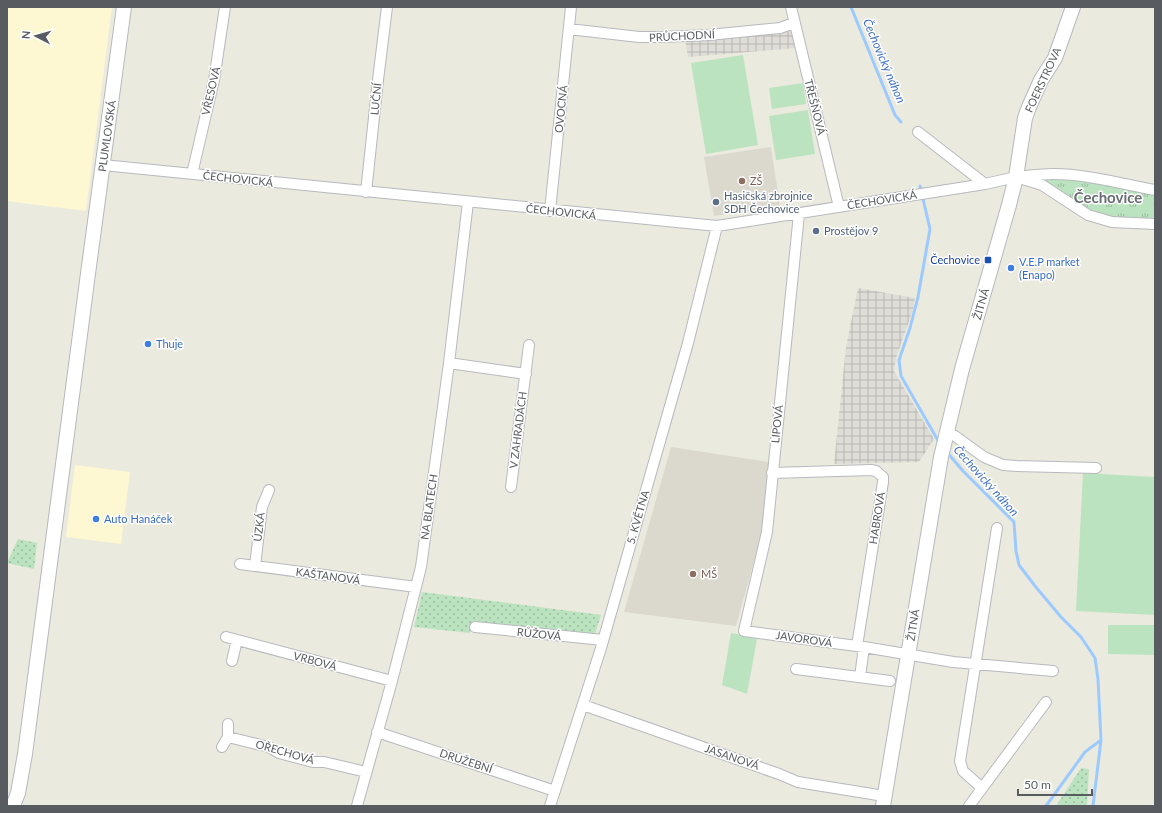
<svg xmlns="http://www.w3.org/2000/svg" width="1162" height="813" viewBox="0 0 1162 813" font-family="Lato,sans-serif">
<style>
.commercial{fill:#fdf7d2}
.industrial{fill:url(#industrial-grid)}
.education{fill:#dbd9cd}
.grass{fill:url(#grass-dots)}
.park{fill:url(#park-tufts)}
.pitch{fill:#bbe3bf}
.lines{fill:none;stroke-linecap:round;stroke-linejoin:round}
.stream{stroke:#9dcafe;stroke-width:3}
.street-casing{stroke:#b7b9be;stroke-width:12}
.secondary-casing{stroke:#b5b8be;stroke-width:16}
.street{stroke:#fff;stroke-width:10}
.secondary{stroke:#fff;stroke-width:14}
.education-dot{fill:#8d6e63;stroke:#fff;stroke-width:1.5}
.service-dot{fill:#5c6f8a;stroke:#fff;stroke-width:1.5}
.transit-dot{fill:#1a4fb4;stroke:#fff;stroke-width:1.5}
.shop-dot{fill:#3f7fe0;stroke:#fff;stroke-width:1.5}
.labels{text-anchor:middle;stroke-width:3;stroke-linejoin:round;paint-order:stroke}
.street-label{font-size:11px;fill:#585b60;stroke:#fff}
.education-label{font-size:11px;fill:#785e54;stroke:#fff;text-anchor:start}
.service-label{font-size:11px;fill:#4e5e75;stroke:#fff;text-anchor:start}
.transit-label{font-size:11px;fill:#164399;stroke:#fff;text-anchor:end}
.shop-label{font-size:11px;fill:#366cbe;stroke:#fff;text-anchor:start}
.water-label{font-size:12px;font-style:italic;fill:#4172c0;stroke:#fff}
.district-label{font-size:15px;font-weight:bold;fill:#696d72;stroke:#fff}
</style>
<defs>
<pattern id="industrial-grid" width="8" height="8" patternUnits="userSpaceOnUse"><rect width="8" height="8" fill="#dfddd7"/><path d="M0 4h8M4 0v8" fill="none" stroke="#b8b6b2"/></pattern>
<pattern id="grass-dots" width="8" height="8" patternUnits="userSpaceOnUse"><rect width="8" height="8" fill="#bbe3bf"/><path d="M2 2h.1M6 6h.1" fill="none" stroke="#9bbb9f" stroke-width="1.8" stroke-linecap="round"/></pattern>
<pattern id="park-tufts" width="24" height="20" patternUnits="userSpaceOnUse"><rect width="24" height="20" fill="#bbe3bf"/><path d="M3 7l-1-3M5 7V3M7 7l1-3M15 17l-1-3M17 17v-4M19 17l1-3" fill="none" stroke="#9bbb9f"/></pattern>
</defs>
<rect width="100%" height="100%" fill="#ebeadf"/>
<path class="commercial" d="M7,7H112L86,211L7,201Z
M75,465L130,472L121,544L66,537Z"/>
<path class="industrial" d="M792,31L797,48L688,57L685,40Z
M858,288L915,298L913,310L896,358L894,371L934,439L919,462L834,464L846,347Z"/>
<path class="education" d="M771,147L780,206L714,216L704,157Z
M671,447L769,462L761,536L736,626L624,612Z"/>
<path class="grass" d="M18,539L37,543L34,569L7,563Z
M422,592L601,615L595,634L472,621L470,633L414,627Z
M1081,768L1089,769L1087,806H1056Z"/>
<path class="park" d="M1043,174L1155,190V224L1099,218L1042,185L1041,178Z"/>
<path class="pitch" d="M743,55L758,145L706,154L691,63Z
M803,83L806,104L772,109L769,88Z
M808,110L815,154L776,160L769,116Z
M1083,473L1155,477V615L1076,611Z
M1108,625H1155V655L1108,654Z
M731,633L742,635L757,639L747,694L722,685Z"/>
<g class="lines">
<path class="stream" d="M851,7L895,115L901,122
M920,186L930,229L918,297L910,328L899,360L901,376L940,444
M946,451L963,471L1014,522L1016,551L1019,565L1035,586L1061,617L1081,637L1095,658L1098,679L1101,740L1085,752L1046,806
M1093,806L1101,740"/>
<g class="street-casing">
<path id="street" d="M791,7L839,207
M569,29L639,37H662L709,35L780,28L794,23
M918,132L985,184
M103,165L717,226L985,184L1016,177
M192,174L214,80L225,7
M1155,190C1122,184 1087,174 1053,174C1041,174 1028,176 1016,177L1042,185L1088,215L1112,222L1155,224
M366,192L378,80L387,7
M550,211L571,7
M799,214L767,532L744,631L864,647L953,662L1053,671
M449,363L526,374
M946,432L955,436L984,457L1003,465L1017,466L1096,468
M772,473L871,470L876,471L883,477V482L857,646
M511,487L529,345
M240,564L416,587
M255,566L262,507L269,490
M475,627L603,640
M226,637L392,681
M232,661L237,640
M796,669L890,681
M860,677L864,647
M583,705L779,774L798,782L884,796
M228,724V737L269,747L279,753L313,762H324L366,772
M377,732L555,791
M222,747L228,737
M982,788L963,771L960,761L997,528
M357,806L392,681L421,567L449,363L468,202
M550,806L601,648L688,343L717,226
M969,806L1046,702"/>
</g>
<g class="secondary-casing">
<path id="secondary" d="M13,806L18,793L25,754L89,266L124,7
M883,806L941,457L962,369L1009,205L1016,177L1025,118L1029,107L1041,80L1055,58L1073,7"/>
</g>
<use href="#street" class="street"/>
<use href="#secondary" class="secondary"/>
</g>
<g class="education-dot">
<circle cx="742" cy="181" r="4"/>
<circle cx="693" cy="574" r="4"/>
</g>
<g class="service-dot">
<circle cx="716" cy="202" r="4"/>
<circle cx="816" cy="231" r="4"/>
</g>
<rect class="transit-dot" x="984" y="256" width="8" height="8" rx="2"/>
<g class="shop-dot">
<circle cx="1011" cy="268" r="4"/>
<circle cx="148" cy="344" r="4"/>
<circle cx="96" cy="519" r="4"/>
</g>
<g class="labels">
<g class="street-label">
<text transform="translate(682 36) rotate(-3)" y="4">PRŮCHODNÍ</text>
<text transform="translate(1043 80) rotate(-65)" y="4">FOERSTROVA</text>
<text transform="translate(211 91) rotate(-77)" y="4">VŘESOVÁ</text>
<text transform="translate(376 99) rotate(-84)" y="4">LUČNÍ</text>
<text transform="translate(815 107) rotate(76)" y="4">TŘEŠŇOVÁ</text>
<text transform="translate(561 109) rotate(-84)" y="4">OVOCNÁ</text>
<text transform="translate(107 136) rotate(-82)" y="4">PLUMLOVSKÁ</text>
<text transform="translate(238 179) rotate(6)" y="4">ČECHOVICKÁ</text>
<text transform="translate(882 200) rotate(-9)" y="4">ČECHOVICKÁ</text>
<text transform="translate(561 212) rotate(6)" y="4">ČECHOVICKÁ</text>
<text transform="translate(981 304) rotate(-74)" y="4">ŽITNÁ</text>
<text transform="translate(777 424) rotate(-84)" y="4">LIPOVÁ</text>
<text transform="translate(518 430) rotate(-83)" y="4">V ZAHRADÁCH</text>
<text transform="translate(429 507) rotate(-82)" y="4">NA BLATECH</text>
<text transform="translate(638 517) rotate(-74)" y="4">5. KVĚTNA</text>
<text transform="translate(877 518) rotate(-81)" y="4">HABROVÁ</text>
<text transform="translate(259 527) rotate(-83)" y="4">ÚZKÁ</text>
<text transform="translate(328 576) rotate(8)" y="4">KAŠTANOVÁ</text>
<text transform="translate(913 625) rotate(-81)" y="4">ŽITNÁ</text>
<text transform="translate(539 634) rotate(6)" y="4">RŮŽOVÁ</text>
<text transform="translate(804 639) rotate(8)" y="4">JAVOROVÁ</text>
<text transform="translate(315 661) rotate(15)" y="4">VRBOVÁ</text>
<text transform="translate(285 752) rotate(16)" y="4">OŘECHOVÁ</text>
<text transform="translate(732 757) rotate(19)" y="4">JASANOVÁ</text>
<text transform="translate(466 761) rotate(18)" y="4">DRUŽEBNÍ</text>
</g>
<g class="education-label">
<text x="750" y="185">ZŠ</text>
<text x="701" y="578">MŠ</text>
</g>
<g class="service-label">
<text x="724" y="200">Hasičská zbrojnice<tspan x="724" dy="13">SDH Čechovice</tspan></text>
<text x="824" y="235">Prostějov 9</text>
</g>
<g class="transit-label">
<text x="980" y="264">Čechovice</text>
</g>
<g class="shop-label">
<text x="1019" y="266">V.E.P market<tspan x="1019" dy="13">(Enapo)</tspan></text>
<text x="156" y="348">Thuje</text>
<text x="104" y="523">Auto Hanáček</text>
</g>
<g class="water-label">
<text transform="translate(884 61) rotate(67)" y="4">Čechovický náhon</text>
<text transform="translate(986 481) rotate(48)" y="4">Čechovický náhon</text>
</g>
<g class="district-label">
<text x="1108" y="203">Čechovice</text>
</g>
</g>
<rect width="1162" height="813" fill="none" stroke="#585b60" stroke-width="16"/>
<g transform="translate(36 36) rotate(276)" stroke="#ffffff" stroke-width="3" paint-order="stroke">
<path d="M0-3L7 15L0 10L-7 15Z" fill="#585b60"/>
<text y="-6" font-size="11" font-weight="bold" text-anchor="middle" fill="#585b60">N</text>
</g>
<path d="M1018 789v6h74v-6" fill="none" stroke="#585b60" stroke-width="2"/>
<text x="1024" y="789" font-size="12" fill="#585b60" stroke="#ffffff" stroke-width="3" paint-order="stroke">50 m</text>
</svg>
